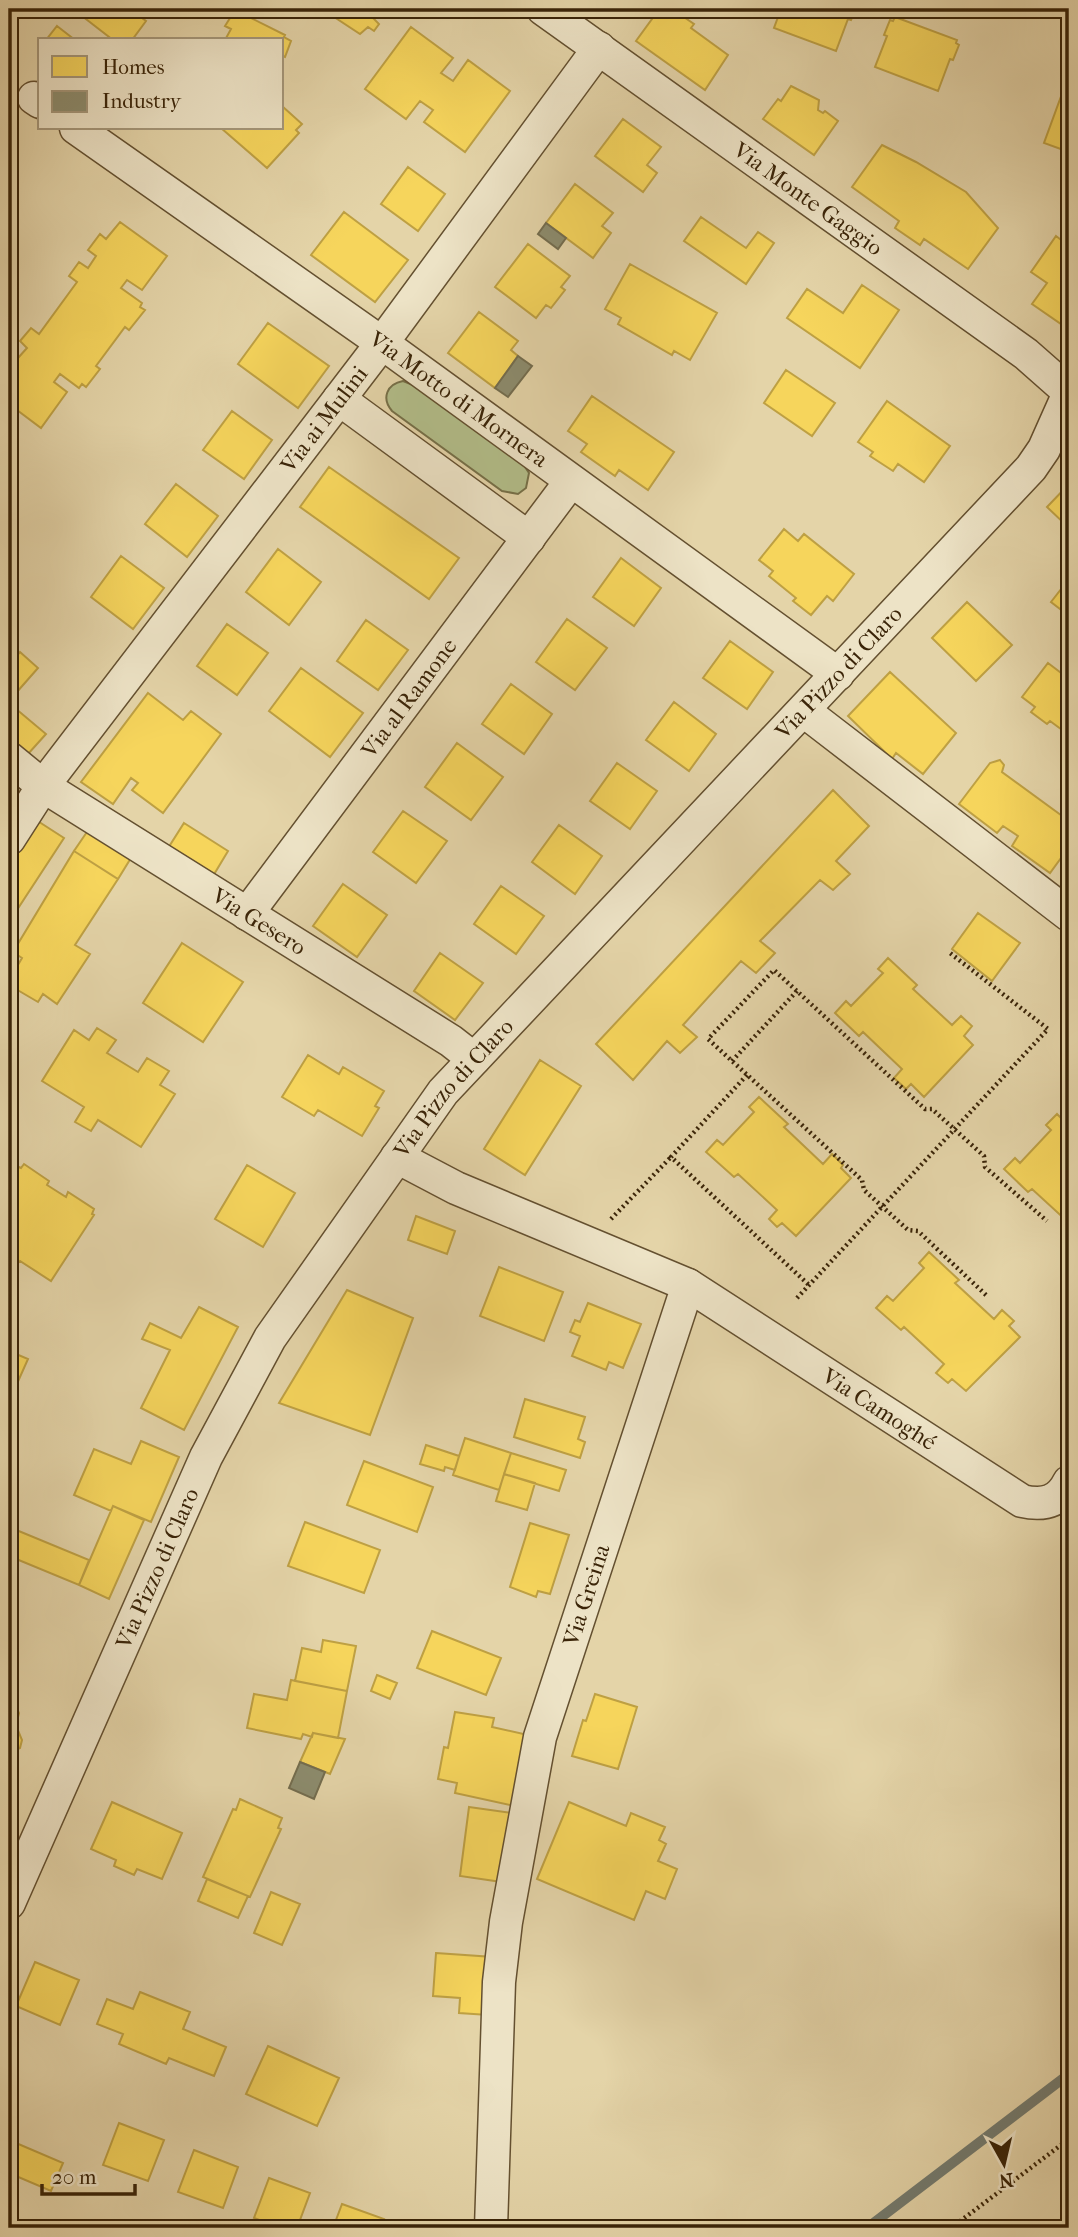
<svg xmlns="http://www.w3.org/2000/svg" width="1078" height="2237" viewBox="0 0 1078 2237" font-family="'IM FELL French Canon',serif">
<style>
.green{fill:#b2bd89;stroke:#767048;stroke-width:2}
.homes{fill:#f6d55c;stroke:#bea043;stroke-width:2}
.industry{fill:#8c8c6e;stroke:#736d4f;stroke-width:2}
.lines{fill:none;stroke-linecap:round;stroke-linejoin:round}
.stream{stroke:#747b6f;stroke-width:10}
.minor-casing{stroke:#645030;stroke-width:35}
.path{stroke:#3a2408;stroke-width:4.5;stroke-dasharray:2 3.5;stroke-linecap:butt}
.minor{stroke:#ede3c6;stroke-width:32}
.labels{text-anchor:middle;stroke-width:7;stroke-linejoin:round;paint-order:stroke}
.street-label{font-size:23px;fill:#3a2408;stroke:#ede3c6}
</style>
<rect width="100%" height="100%" fill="#e4d4a8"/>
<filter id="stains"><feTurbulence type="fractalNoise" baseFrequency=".00286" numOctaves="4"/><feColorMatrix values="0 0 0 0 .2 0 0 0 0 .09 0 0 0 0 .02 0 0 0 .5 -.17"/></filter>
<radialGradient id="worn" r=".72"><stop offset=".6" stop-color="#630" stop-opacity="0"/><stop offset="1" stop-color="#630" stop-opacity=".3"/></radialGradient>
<path class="green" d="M403,381L413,385L523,464L529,473L526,488L518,494L502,491L392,411C381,398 387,384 403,381Z"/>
<path class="homes" d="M73,9H130L146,21L132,40H113Z
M322,9H382L374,19L379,24L374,31L368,27L360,34Z
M654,9H672L694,24L691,28L728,55L705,90L636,41L657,12Z
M781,9H856L851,20L848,19L836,51L774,28Z
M235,10L285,35L284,37L291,41L285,57L282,56V40H225L231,29L225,26Z
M895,17L957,40L956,43L959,45L953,60L950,59L938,91L875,67L887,36L884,35L890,20L893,21Z
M57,26L75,40H46Z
M411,27L453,58L441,73L453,81L468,60L510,91L465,152L424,122L433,110L420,101L406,119L365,89Z
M791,86L819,100L818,110L823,113L825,111L838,121L814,155L763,119L778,99L781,101Z
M1063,91L1069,93V152L1044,143Z
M282,106L302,124L296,130L299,133L267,168L221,128H282Z
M623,119L661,147L647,165L657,173L643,192L595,156Z
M882,145L916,162L966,192L998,228L968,269L924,239L920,245L895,228L899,221L852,187Z
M408,167L445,194L418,231L381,204Z
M575,184L613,213L602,226L611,233L593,258L546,223Z
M344,212L408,260L375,302L311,255Z
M701,217L746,248L758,232L774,243L746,284L684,241Z
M120,222L167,256L142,290L127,280L121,288L142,303L140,307L145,310L129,330L125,327L96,366L100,369L86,387L82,384L79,388L60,374L54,382L67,392L41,428L9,404V358L12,353L18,358L27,348L20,341L31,328L39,334L77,282L69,276L79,262L88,268L96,256L88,250L100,234L106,239Z
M1056,236L1069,246V312L1061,324L1032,304L1047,283L1031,272Z
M528,244L570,276L561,287L565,290L551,308L546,305L536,318L495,287Z
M630,264L717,313L690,360L674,351L672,355L618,324L621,318L605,309Z
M862,285L899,310L860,368L787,318L807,289L843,313Z
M479,312L518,341L511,350L518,356L495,388L448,353Z
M268,323L329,366L298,408L238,364Z
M786,370L835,403L812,436L764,403Z
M592,396L674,452L648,490L619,470L615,476L581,452L587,444L568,431Z
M887,401L950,446L924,482L898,464L893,471L870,456L873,452L858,442Z
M232,411L272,440L244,479L203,450Z
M329,467L459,558L429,599L300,507Z
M176,484L218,516L187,557L145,524Z
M1069,484V528L1047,507Z
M784,529L798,541L804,534L854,574L833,601L827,596L811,615L793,601L796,598L769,576L773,571L759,560Z
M278,549L321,582L289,625L246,592Z
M121,556L164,588L133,629L91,597Z
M621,558L661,588L634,626L593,597Z
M1069,579V616L1051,602Z
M967,602L1012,645L976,681L932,638Z
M567,619L607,648L575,690L536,662Z
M366,620L408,650L378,690L337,661Z
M227,624L268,653L237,695L197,666Z
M730,641L773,672L747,709L703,678Z
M20,652L38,668L9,701V666Z
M1048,663L1069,679V735L1050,721L1047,724L1031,712L1035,707L1022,697Z
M301,668L363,713L330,757L269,711Z
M890,672L956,733L923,774L896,753L892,759L848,716Z
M511,684L552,714L524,754L482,724Z
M148,693L183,720L191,711L221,734L163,813L132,790L138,783L131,778L113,804L81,782Z
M674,702L716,734L689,771L646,740Z
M9,703L46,734L19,764L9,755Z
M457,743L503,777L471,820L425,787Z
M1000,760L1004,765L1002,772L1069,821V847L1050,873L1012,846L1018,836L1003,826L997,833L959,804L990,763Z
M617,763L657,791L630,829L590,801Z
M833,790L869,826L836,861L850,874L833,890L820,880L760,941L775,953L756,973L741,961L683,1025L697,1037L680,1053L667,1041L633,1080L596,1044Z
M403,811L447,841L416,883L373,852Z
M33,818L64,838L13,916L9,913V856Z
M184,823L228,851L210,881L165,853Z
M559,825L602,856L575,894L532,862Z
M91,826L134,853L118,879L74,851Z
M74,851L118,879L75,945L90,954L57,1004L43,994L38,1002L9,985V980L22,958L13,952Z
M343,884L387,915L357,957L313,926Z
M501,886L544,916L516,954L474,924Z
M978,913L1020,943L992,981L952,949Z
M182,943L243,982L203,1042L143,1003Z
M440,953L483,983L455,1020L414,991Z
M888,958L917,985L913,989L952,1025L961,1016L972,1026L964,1036L973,1045L924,1097L911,1084L906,1089L894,1078L902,1069L863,1032L859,1036L835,1013L846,1001L851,1006L883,973L878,969Z
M97,1028L116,1040L107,1053L138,1072L147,1058L169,1071L160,1085L175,1094L141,1147L98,1120L91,1131L75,1122L84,1107L42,1081L74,1030L89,1040Z
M308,1055L339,1074L343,1067L384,1091L375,1106L379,1108L362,1136L318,1110L314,1116L282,1097Z
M540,1060L581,1086L525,1175L484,1149Z
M759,1097L788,1124L784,1127L823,1164L832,1154L843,1165L841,1168L851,1178L796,1236L782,1223L777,1227L769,1219L777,1210L738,1174L734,1177L706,1152L717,1140L723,1145L754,1112L749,1107Z
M1057,1114L1069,1126V1223L1032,1189L1028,1192L1004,1169L1015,1158L1020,1163L1051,1130L1046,1125Z
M24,1164L49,1181L47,1185L66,1197L68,1192L94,1209L92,1214L94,1215L51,1281L20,1261L16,1265L9,1260V1183L19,1167L21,1168Z
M247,1165L295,1193L263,1247L215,1219Z
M416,1216L455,1231L447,1254L408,1240Z
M929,1252L959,1280L955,1283L994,1319L1002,1310L1014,1321L1009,1326L1020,1337L966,1391L952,1379L948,1383L936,1373L944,1364L904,1327L901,1330L876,1308L887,1296L893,1301L924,1268L919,1263Z
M499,1267L563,1292L544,1341L480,1316Z
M347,1290L413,1318L370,1435L279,1403Z
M588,1303L641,1324L623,1368L609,1362L606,1370L572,1356L580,1336L570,1332L575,1320L580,1322Z
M199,1307L238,1327L184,1430L141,1408L170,1350L142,1339L150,1323L181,1338Z
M9,1351L28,1359L12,1395L9,1394Z
M525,1399L585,1417L578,1439L585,1442L580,1458L514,1437Z
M465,1438L511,1453L499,1490L453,1475Z
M141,1441L179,1457L151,1522L113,1506L111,1511L74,1495L94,1449L131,1464Z
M426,1445L459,1456L455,1470L445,1467L444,1471L420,1464Z
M511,1453L566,1470L559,1491L504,1474Z
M364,1461L433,1487L417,1532L347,1505Z
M504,1474L535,1483L527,1510L496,1501Z
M113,1506L144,1520L109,1599L79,1585Z
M305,1522L380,1550L364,1593L288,1566Z
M530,1523L569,1535L550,1594L538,1591L536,1597L510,1587Z
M9,1527L89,1560L79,1585L9,1556Z
M432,1631L501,1658L486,1695L417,1668Z
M323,1640L356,1646L347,1691L295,1681L302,1648L321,1652Z
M377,1675L397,1683L390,1699L371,1691Z
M291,1680L347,1691L338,1738L313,1733L312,1737L303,1734L301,1739L247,1728L254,1694L287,1700Z
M595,1694L637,1707L618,1769L572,1756L583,1720L586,1721Z
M9,1698L13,1700L19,1713L17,1721L9,1724L17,1728L22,1740L20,1748L9,1753Z
M455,1712L494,1718L492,1727L528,1735L515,1806L455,1793L457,1783L438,1779L444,1747L448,1748Z
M313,1733L345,1739L330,1774L300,1762Z
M240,1799L282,1818L278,1828L281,1829L250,1897L203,1877L233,1809L236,1810Z
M112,1802L182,1833L162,1879L137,1869L134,1875L114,1866L116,1860L91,1849Z
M569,1802L626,1826L631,1813L665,1827L659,1840L666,1844L658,1861L677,1869L665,1899L646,1891L634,1920L537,1879Z
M469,1807L512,1813L502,1882L460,1876Z
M207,1879L248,1896L238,1918L198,1901Z
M271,1892L300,1904L282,1945L254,1933Z
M436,1953L493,1957L488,2015L459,2013L460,1998L433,1996Z
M35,1962L79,1980L60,2025L16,2006Z
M140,1992L190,2012L183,2029L226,2047L214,2076L169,2058L166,2064L119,2044L123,2034L97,2024L107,1999L133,2009Z
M268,2046L339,2078L317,2126L246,2094Z
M119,2123L164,2140L148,2181L103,2165Z
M9,2140L63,2163L51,2191L9,2173Z
M194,2150L238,2167L223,2208L178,2192Z
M269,2178L310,2193L297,2228H281L254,2218Z
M342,2204L384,2219L380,2228H333Z"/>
<path class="industry" d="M546,223L566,238L558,249L538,234Z
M518,356L532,366L508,397L495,388Z
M300,1762L325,1772L314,1799L289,1788Z"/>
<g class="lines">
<path class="stream" d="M867,2228L1069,2074"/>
<g class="minor-casing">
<g id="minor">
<path id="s1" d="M543,9L1026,354L1069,392"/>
<path d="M34,98L40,102"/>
<path id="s2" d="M76,128L382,343L838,674"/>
<path d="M339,399L529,538"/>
<path d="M804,711L1069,915"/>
<path id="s3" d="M9,758L43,786L451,1041L474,1059"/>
<path id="s4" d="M9,839L43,786L382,343L599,48"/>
<path id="s5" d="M247,914L571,481"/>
<path d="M397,1157L456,1188L688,1285L540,1737L506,1922L499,1982L491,2228"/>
<path id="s6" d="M688,1285L1022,1501C1044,1506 1059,1502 1069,1482"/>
<path id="s7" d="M9,1903L206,1457L270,1338L443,1092L1031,468L1044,449L1069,393"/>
</g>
</g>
<path class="path" d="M732,1061L797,991
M747,1075L671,1157L809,1285
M611,1219L671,1157
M986,1295L918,1231L908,1230L864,1190L862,1180L708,1039L774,970L925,1109H932L984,1156L985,1167L1047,1221
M797,1298L1048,1029L950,953
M951,2228L1069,2139"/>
<use href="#minor" class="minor"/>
</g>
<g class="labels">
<g class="street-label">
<text dy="8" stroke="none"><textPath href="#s1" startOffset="326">Via Monte Gaggio</textPath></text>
<text dy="8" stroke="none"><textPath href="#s2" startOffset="469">Via Motto di Mornera</textPath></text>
<text dy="8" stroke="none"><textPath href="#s4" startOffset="525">Via ai Mulini</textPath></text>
<text dy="8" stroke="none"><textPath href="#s7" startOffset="1500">Via Pizzo di Claro</textPath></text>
<text dy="8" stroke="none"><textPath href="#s5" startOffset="270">Via al Ramone</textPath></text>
<text dy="8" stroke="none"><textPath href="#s3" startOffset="299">Via Gesero</textPath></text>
<text dy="8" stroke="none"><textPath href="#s7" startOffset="933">Via Pizzo di Claro</textPath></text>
<text dy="8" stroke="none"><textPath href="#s6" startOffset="228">Via Camoghé</textPath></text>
<text dy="8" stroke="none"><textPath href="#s7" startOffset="366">Via Pizzo di Claro</textPath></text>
<text transform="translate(586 1595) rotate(-72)" y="8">Via Greina</text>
</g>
</g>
<rect width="1078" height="2237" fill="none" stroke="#e4d4a8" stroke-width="35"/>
<rect x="10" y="10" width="1057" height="2216" fill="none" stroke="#3a2408" stroke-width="3.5"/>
<rect x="18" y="18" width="1043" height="2202" fill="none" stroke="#3a2408" stroke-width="2"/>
<rect x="38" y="38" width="245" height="91" fill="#ede3c6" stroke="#a5977a" stroke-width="2"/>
<rect x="52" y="56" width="35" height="21" fill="#f6d55c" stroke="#a5977a" stroke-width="2"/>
<text x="102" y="74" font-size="21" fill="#3a2408">Homes</text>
<rect x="52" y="91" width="35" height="21" fill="#8c8c6e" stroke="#a5977a" stroke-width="2"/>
<text x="102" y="108" font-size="21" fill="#3a2408">Industry</text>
<g transform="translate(1004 2164) rotate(172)" stroke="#ede3c6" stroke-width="5" paint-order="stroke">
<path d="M0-5L12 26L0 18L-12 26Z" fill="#3a2408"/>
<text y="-10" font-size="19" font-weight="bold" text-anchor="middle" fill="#3a2408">N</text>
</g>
<path d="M42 2184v10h93v-10" fill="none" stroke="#3a2408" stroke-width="3.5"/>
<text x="52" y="2184" font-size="21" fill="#3a2408" stroke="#ede3c6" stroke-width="5" paint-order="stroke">20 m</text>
<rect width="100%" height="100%" filter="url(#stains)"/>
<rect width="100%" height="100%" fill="url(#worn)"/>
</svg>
